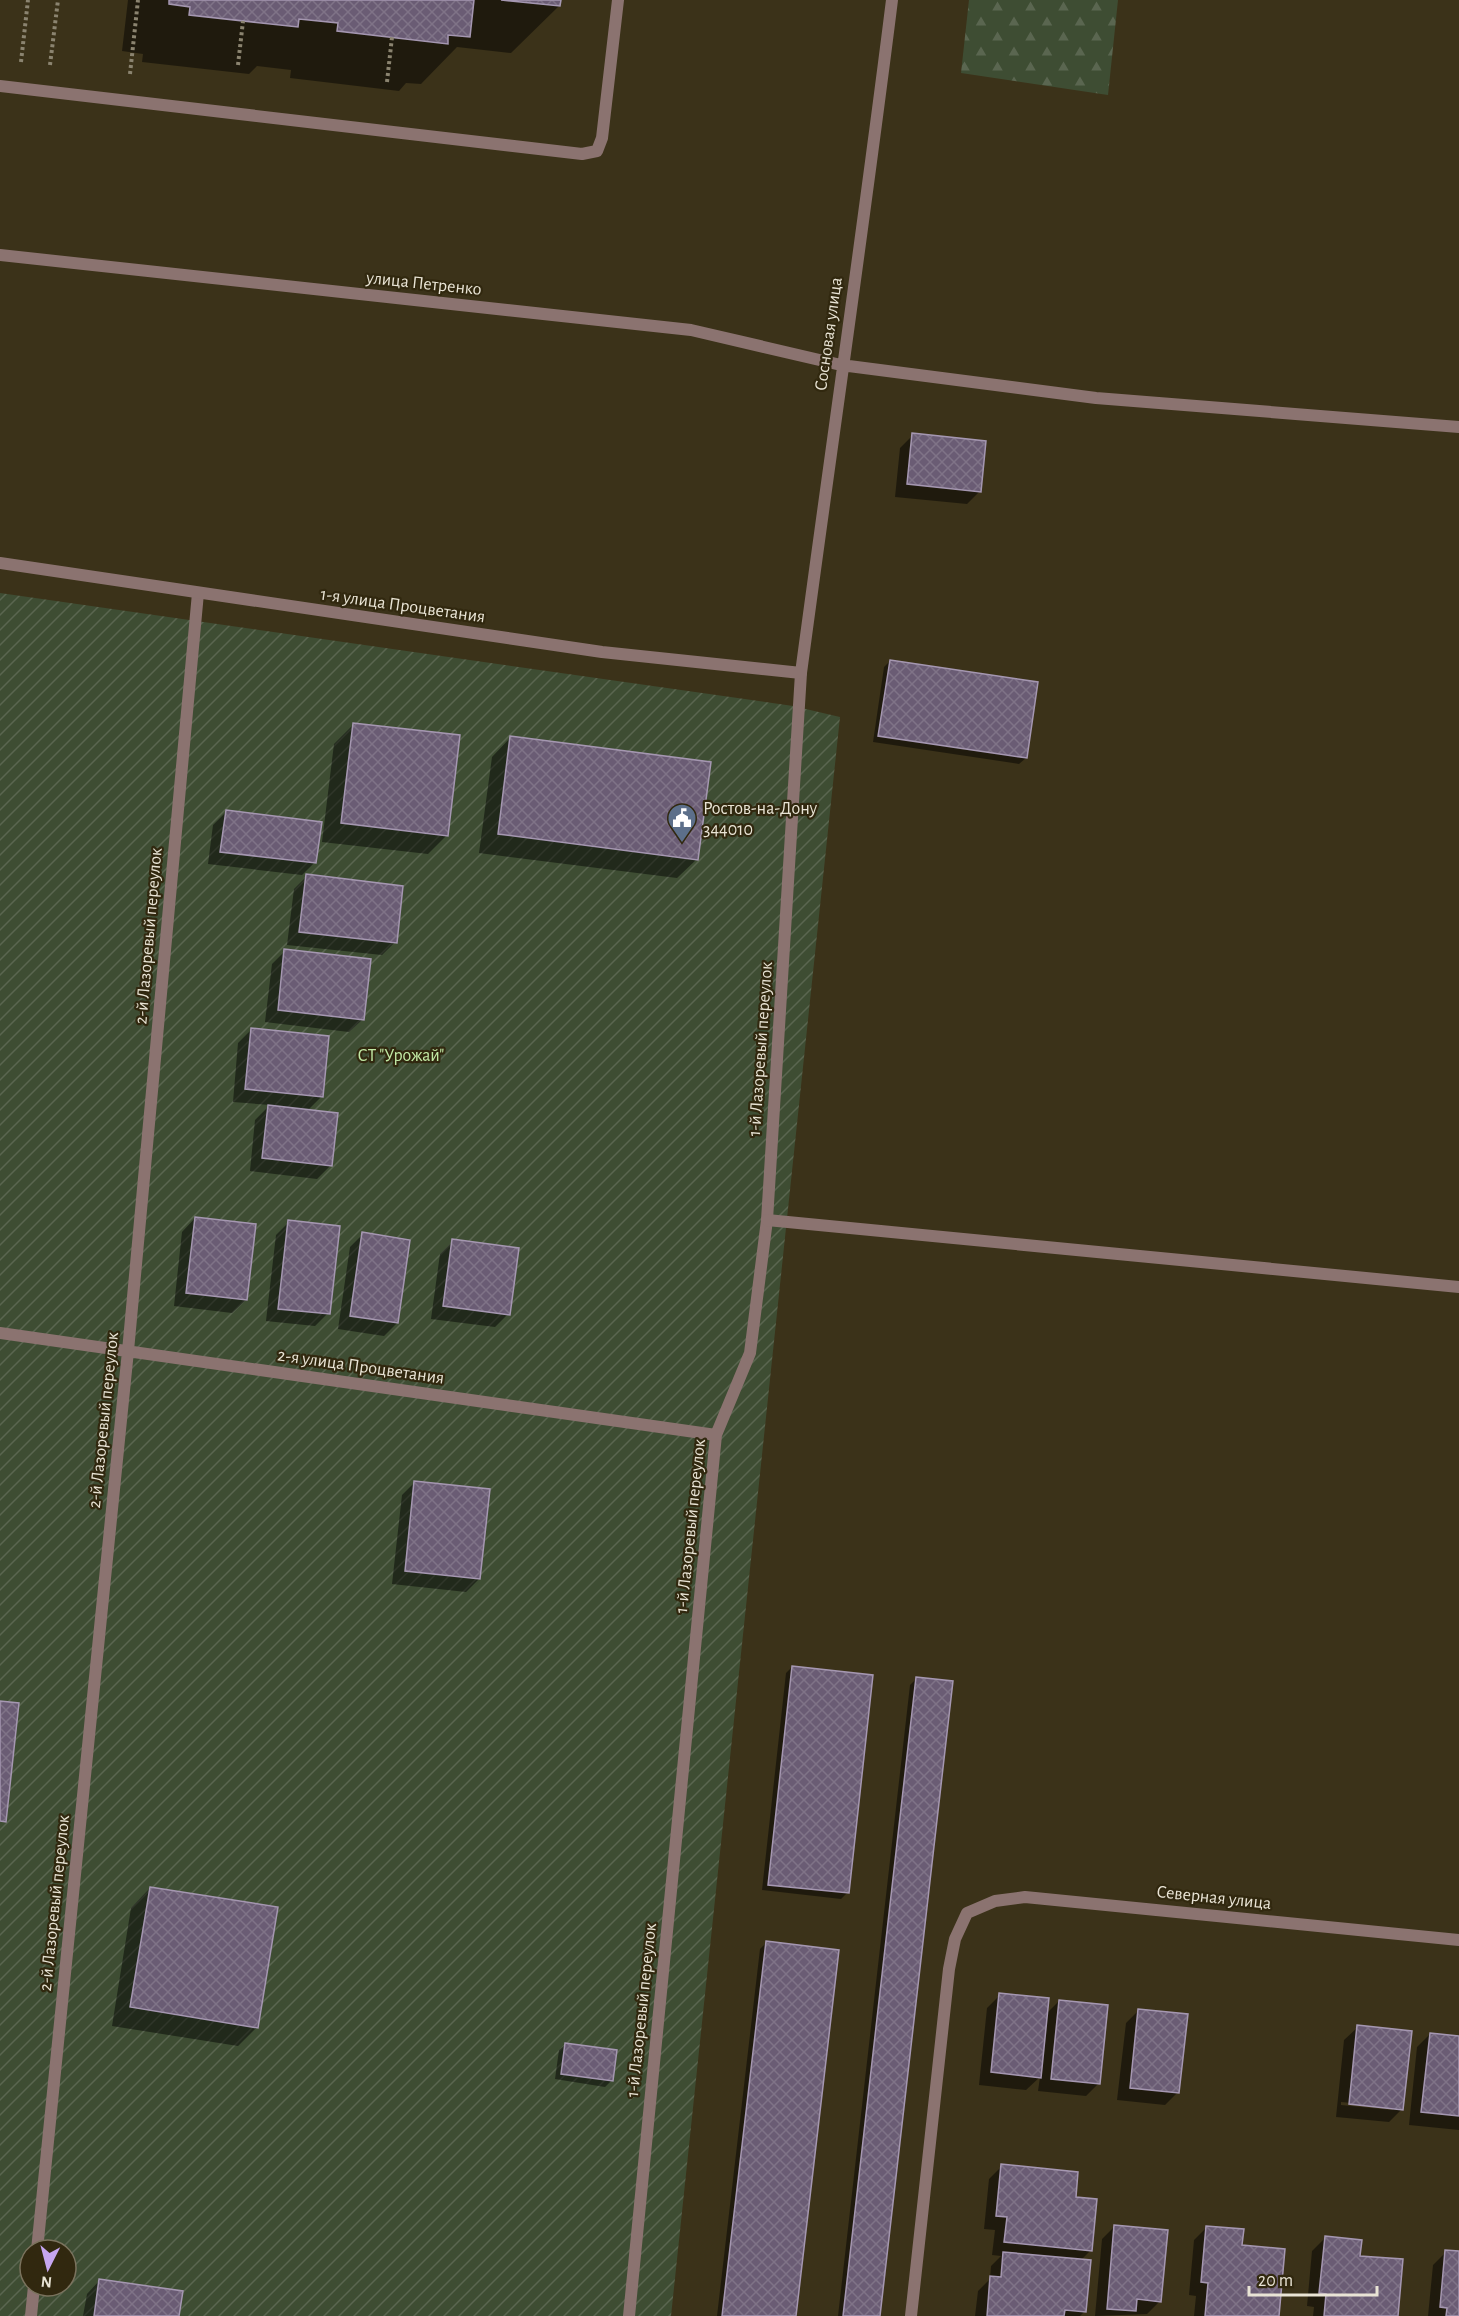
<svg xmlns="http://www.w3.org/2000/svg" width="1459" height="2316" viewBox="0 0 1459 2316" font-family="'Alegreya Sans',sans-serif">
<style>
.forest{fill:url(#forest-firs)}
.garden{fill:url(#garden-furrows);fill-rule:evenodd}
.shadow{fill:#0007;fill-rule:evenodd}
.building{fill:url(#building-cross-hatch);stroke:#a597b1;stroke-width:1.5}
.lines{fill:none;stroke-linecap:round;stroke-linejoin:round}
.path{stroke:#8b8470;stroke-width:4;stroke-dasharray:3 3;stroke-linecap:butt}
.lane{stroke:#8b7370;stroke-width:12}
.street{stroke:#8b7370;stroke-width:12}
.labels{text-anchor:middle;stroke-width:4.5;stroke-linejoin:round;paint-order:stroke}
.street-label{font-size:18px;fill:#e9e4d5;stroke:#31280f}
.poi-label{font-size:18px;fill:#e9e4d5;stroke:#31280f;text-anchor:start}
.park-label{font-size:18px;fill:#c1e9a5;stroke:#31280f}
</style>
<defs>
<pattern id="forest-firs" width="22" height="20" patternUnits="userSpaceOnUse" patternTransform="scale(1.5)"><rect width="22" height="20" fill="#3e4d33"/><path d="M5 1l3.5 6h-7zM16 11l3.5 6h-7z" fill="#5a6650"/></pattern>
<pattern id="garden-furrows" width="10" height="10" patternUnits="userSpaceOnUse" patternTransform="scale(1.5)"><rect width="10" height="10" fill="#3e4d33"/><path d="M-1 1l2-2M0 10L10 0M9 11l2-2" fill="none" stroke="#5a6650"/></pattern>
<pattern id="building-cross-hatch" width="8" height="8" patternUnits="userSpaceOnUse" patternTransform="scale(1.5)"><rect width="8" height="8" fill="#6a5c74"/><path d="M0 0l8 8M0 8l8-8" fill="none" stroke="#7f7387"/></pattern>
</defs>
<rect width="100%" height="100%" fill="#3b3219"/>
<path class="forest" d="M969,0H1118L1108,95L961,73Z"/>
<path class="garden" d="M0,593L793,706L840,717L671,2316H0ZM30,2250H66V2286H30Z"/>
<path class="shadow" d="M128,0H560L559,6L511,53L457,47L421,84L406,83L399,91L290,78L291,70L257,66L249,74L142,62L143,54L122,51Z
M913,435L980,491L967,504L895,497L900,448Z
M890,661L1026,758L1019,764L873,742L884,667Z
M353,725L447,835L428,854L322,842L334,744Z
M511,737L697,859L677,878L479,853L492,757Z
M226,812L315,862L302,875L208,864L213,825Z
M307,876L395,942L382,955L287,945L294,889Z
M285,951L363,1019L349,1032L265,1022L272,964Z
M251,1030L322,1096L307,1111L330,1166L317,1179L250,1171L255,1120L270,1105L233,1102L238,1043Z
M195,1218L246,1300L232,1313L174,1306L182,1232Z
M289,1222L328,1313L315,1326L266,1321L276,1235Z
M363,1234L397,1323L384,1336L338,1329L350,1247Z
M453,1241L508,1314L495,1327L431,1319L440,1254Z
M415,1482L479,1579L466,1592L392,1584L402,1495Z
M792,1667L848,1892L841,1899L762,1890L786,1673Z
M916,1679L879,2316H838L910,1685Z
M150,1888L257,2027L238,2046L112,2026L131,1908Z
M767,1942L794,2316H717L760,1949Z
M1000,1995L1046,2014L1059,2001L1099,2083L1086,2096L1038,2091L1040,2077L1026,2090L979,2085L987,2008Z
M1139,2010L1178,2092L1165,2105L1117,2100L1126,2023Z
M1358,2027L1402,2109L1389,2122L1336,2117L1344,2040ZM1341,2102L1393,2107V2110L1341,2105Z
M1430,2034L1459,2037V2130L1409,2125L1417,2047Z
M566,2044L611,2081L605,2087L555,2079L559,2050Z
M1002,2166L1074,2198L1091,2250L1080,2261L1084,2312L1080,2316H975L978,2291L990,2279L991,2266L1001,2256L992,2255L995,2230L984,2229L989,2179Z
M1115,2226L1160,2301L1147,2314L1095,2316L1102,2239Z
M1207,2227L1240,2246L1277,2316H1194L1196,2296L1189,2295L1194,2240Z
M1325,2238L1358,2257L1396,2316H1313L1314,2307L1307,2306L1312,2251Z
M1446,2252L1459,2253V2316H1428L1433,2265Z
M100,2280L178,2316H83L87,2294Z"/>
<path class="building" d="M169,0H474L470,37L448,35V44L337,31L338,23L299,19L298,27L189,15L190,7L169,4Z
M501,0H561L560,6Z
M912,433L986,441L981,492L907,484Z
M890,660L1038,682L1027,758L878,736Z
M353,723L460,735L448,836L341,823Z
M510,736L711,762L698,860L498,834Z
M226,810L322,822L316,863L220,852Z
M306,874L403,886L397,943L299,932Z
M284,949L371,959L364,1020L278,1010Z
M251,1028L329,1036L323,1097L245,1089Z
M268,1105L338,1113L332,1166L262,1158Z
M195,1217L256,1224L247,1300L186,1293Z
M288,1220L340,1226L330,1314L278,1309Z
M362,1232L410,1240L398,1323L350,1316Z
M452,1239L519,1248L510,1315L443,1306Z
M414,1481L490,1489L480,1579L405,1571Z
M792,1666L873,1675L849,1893L768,1885Z
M916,1677L953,1681L880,2316H843Z
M0,1701L19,1703L6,1822L0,1821Z
M150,1887L278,1907L258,2028L130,2007Z
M766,1941L839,1950L796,2316H722Z
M999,1993L1049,1998L1041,2078L991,2072Z
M1059,2000L1108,2005L1100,2084L1051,2079Z
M1138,2009L1188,2014L1179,2093L1130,2088Z
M1357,2025L1412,2031L1403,2110L1349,2104Z
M1430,2033L1459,2036V2116L1421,2112Z
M565,2043L617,2050L613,2081L561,2074Z
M1001,2164L1078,2172L1076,2197L1097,2199L1092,2251L1004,2242L1007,2217L996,2216Z
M1114,2225L1168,2230L1161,2302L1137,2299L1136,2311L1107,2309Z
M1206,2226L1244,2229L1242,2245L1285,2249L1279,2316H1205L1208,2283L1201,2282Z
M1325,2236L1362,2240L1360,2256L1403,2259L1398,2316H1324L1326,2294L1319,2293Z
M1445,2250L1459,2251V2316H1446L1447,2308L1440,2307Z
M1003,2252L1091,2260L1086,2312L1065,2310L1064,2316H987L990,2276L1001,2277Z
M99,2279L183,2291L179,2316H94Z"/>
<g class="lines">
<path class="path" d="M21,62L28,0
M50,65L58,0
M238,65L243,21
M130,74L138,0
M387,82L392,37"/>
<path class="lane" d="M0,86L582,154L597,151L602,138L618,0
M0,1333L716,1435
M37,2250L128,1351L198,593
M31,2316L34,2286
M629,2316L716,1435L750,1353L767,1220L801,673"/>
<path class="street" d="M0,255L691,330L841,365L1096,398L1459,427
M0,563L602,652L801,673C831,449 864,225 892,0
M767,1220L1459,1287
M911,2316L949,1969L955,1939L967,1913L995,1901L1025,1897L1459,1940"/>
</g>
<defs>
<g id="civic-pin" transform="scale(1.5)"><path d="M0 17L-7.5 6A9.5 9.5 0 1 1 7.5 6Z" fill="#5c6f8a" stroke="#31280f"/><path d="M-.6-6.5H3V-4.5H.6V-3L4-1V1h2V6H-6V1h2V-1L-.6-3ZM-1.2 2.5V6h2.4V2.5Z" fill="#fff"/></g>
</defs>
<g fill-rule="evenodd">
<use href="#civic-pin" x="682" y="818"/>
</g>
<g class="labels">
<g class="street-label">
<text transform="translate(424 283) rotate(6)" y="6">улица Петренко</text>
<text transform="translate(828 334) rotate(-82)" y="6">Сосновая улица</text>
<text transform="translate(403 605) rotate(8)" y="6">1-я улица Процветания</text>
<text transform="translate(148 936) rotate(-85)" y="6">2-й Лазоревый переулок</text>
<text transform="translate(760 1049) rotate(-86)" y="6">1-й Лазоревый переулок</text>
<text transform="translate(361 1366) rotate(8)" y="6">2-я улица Процветания</text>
<text transform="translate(103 1420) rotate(-84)" y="6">2-й Лазоревый переулок</text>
<text transform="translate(690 1526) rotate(-84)" y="6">1-й Лазоревый переулок</text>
<text transform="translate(1214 1897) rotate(6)" y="6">Северная улица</text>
<text transform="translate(54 1903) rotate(-84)" y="6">2-й Лазоревый переулок</text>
<text transform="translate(641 2010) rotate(-84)" y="6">1-й Лазоревый переулок</text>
</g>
<g class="poi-label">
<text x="703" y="814">Ростов-на-Дону<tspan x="703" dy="21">344010</tspan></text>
</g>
<g class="park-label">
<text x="401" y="1061">СТ "Урожай"</text>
</g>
</g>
<g transform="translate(48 2268) rotate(186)"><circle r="28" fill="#31280f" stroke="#7b735e" stroke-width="1.5"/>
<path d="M0-4.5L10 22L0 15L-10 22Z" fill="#c6a6f0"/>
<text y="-9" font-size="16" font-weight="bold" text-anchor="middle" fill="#e9e4d5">N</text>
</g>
<path d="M1249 2286v9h128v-9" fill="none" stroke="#e9e4d5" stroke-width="3"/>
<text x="1258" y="2286" font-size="18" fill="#e9e4d5" stroke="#31280f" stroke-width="4.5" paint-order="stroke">20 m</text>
</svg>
